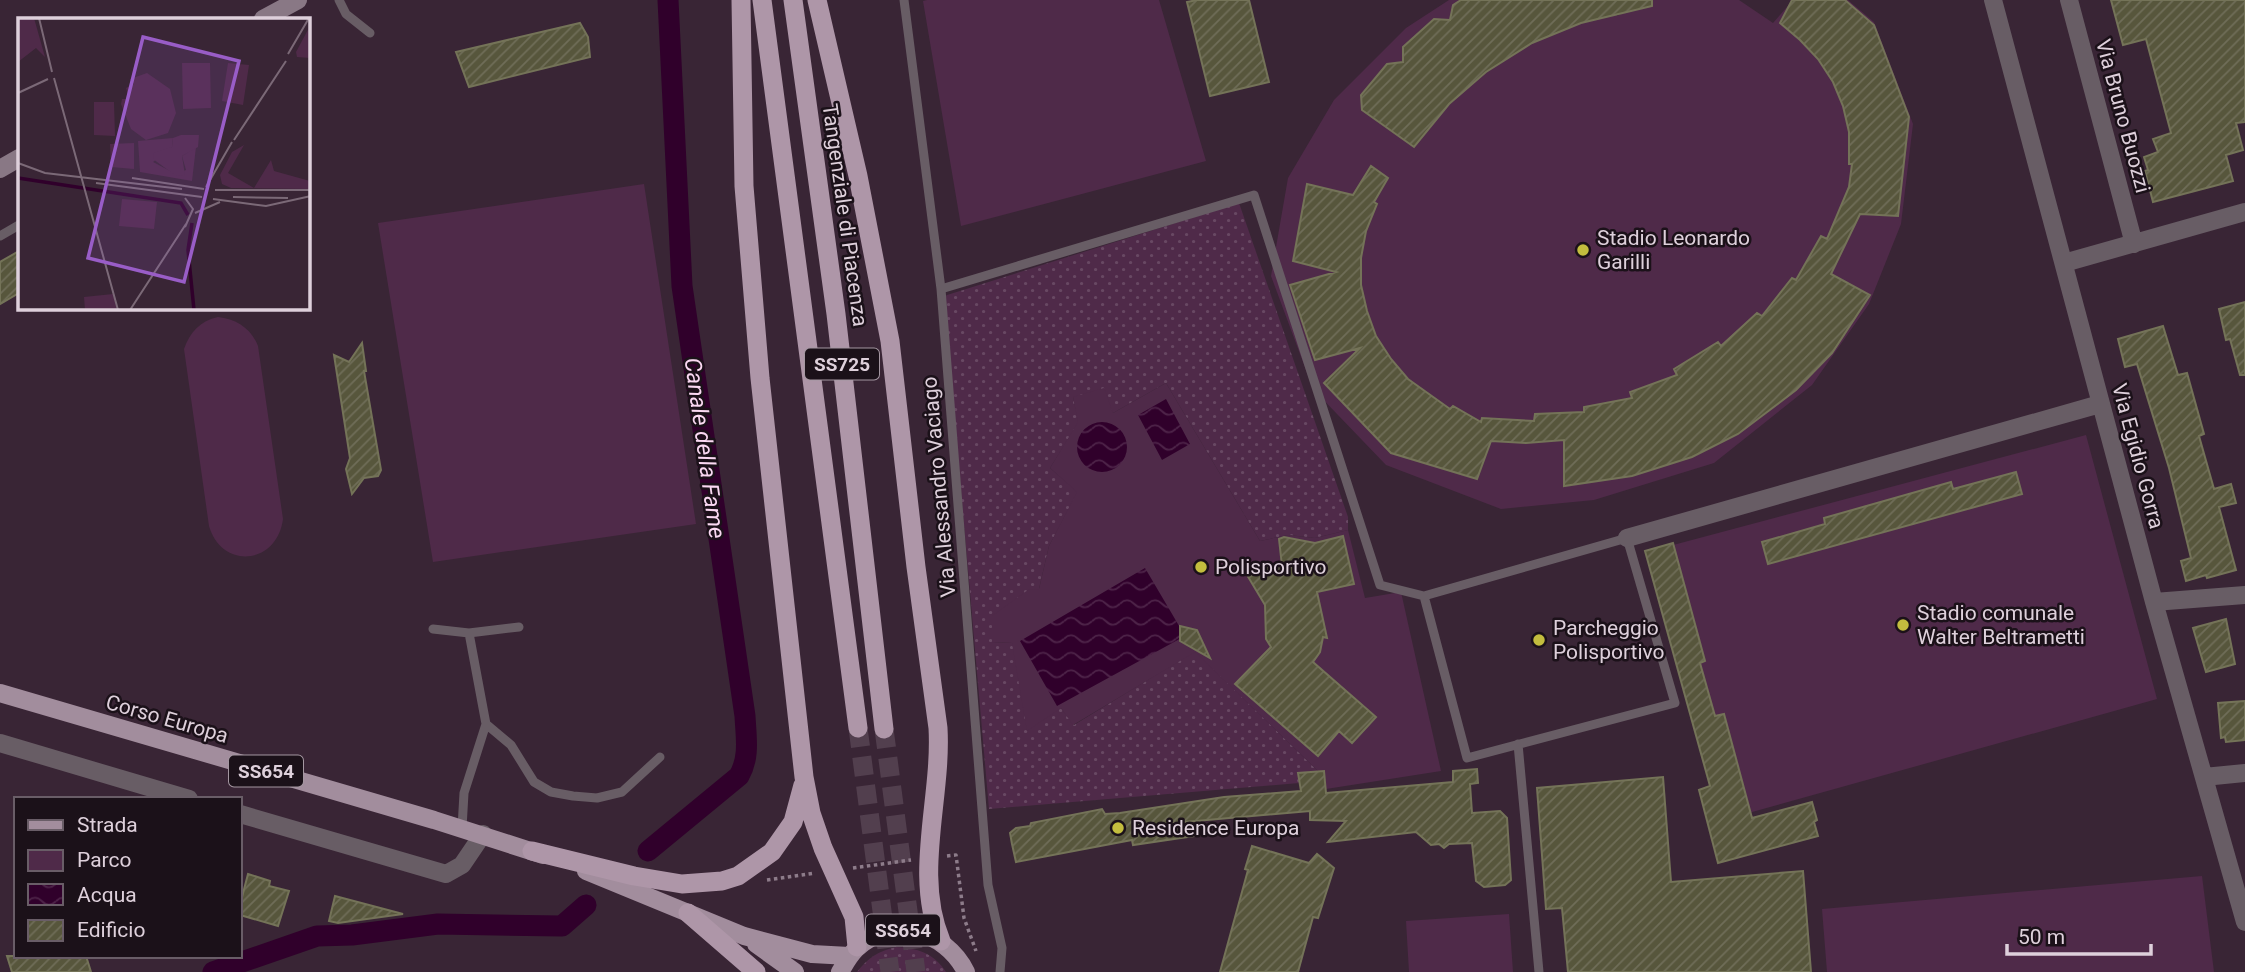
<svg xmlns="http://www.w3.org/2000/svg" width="2245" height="972" viewBox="0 0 2245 972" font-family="Roboto,sans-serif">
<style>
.green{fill:url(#green-dots)}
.pitch{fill:#4f2a49}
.water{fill:url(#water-waves)}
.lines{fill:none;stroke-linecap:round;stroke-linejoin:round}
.canal{stroke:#30002b;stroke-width:21}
.building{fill:url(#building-hatch);stroke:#747358;stroke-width:2}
.trunk-tunnel{stroke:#523f4e;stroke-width:19;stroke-dasharray:19 10;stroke-linecap:butt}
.path{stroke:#8d7c8a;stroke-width:3.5;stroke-dasharray:3.5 3.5;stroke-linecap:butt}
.service{stroke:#685d65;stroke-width:9}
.minor{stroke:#685d65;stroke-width:18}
.secondary{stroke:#897885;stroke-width:18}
.primary{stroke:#a28d9d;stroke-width:18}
.trunk{stroke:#ae96a8;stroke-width:19}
.poi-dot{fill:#c3bd3e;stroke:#1b1119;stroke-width:2.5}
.labels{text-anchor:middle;stroke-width:5;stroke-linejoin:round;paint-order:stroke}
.shield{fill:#1b1119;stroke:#a497a1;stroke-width:2}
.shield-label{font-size:19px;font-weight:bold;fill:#ded0db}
.street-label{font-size:21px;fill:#ded0db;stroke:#1b1119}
.poi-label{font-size:21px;fill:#ded0db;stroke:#1b1119;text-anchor:start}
.water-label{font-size:23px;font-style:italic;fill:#fad8f2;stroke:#1b1119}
.inset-river{fill:none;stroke:#30002b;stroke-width:3.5}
.inset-road{fill:none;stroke:#7b6977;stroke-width:2}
.view{fill:#995dc7;fill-opacity:0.15;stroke:#995dc7;stroke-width:3.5}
.inset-edge{fill:none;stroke:#ded0db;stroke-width:3.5}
</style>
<defs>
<pattern id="green-dots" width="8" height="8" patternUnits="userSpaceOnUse" patternTransform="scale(1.75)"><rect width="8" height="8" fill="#4f2a49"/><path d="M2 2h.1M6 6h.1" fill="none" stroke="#684863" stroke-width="1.8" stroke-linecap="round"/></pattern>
<pattern id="water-waves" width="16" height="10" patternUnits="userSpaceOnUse" patternTransform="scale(1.75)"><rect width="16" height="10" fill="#30002b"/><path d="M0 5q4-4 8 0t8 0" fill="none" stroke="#4e2449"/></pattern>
<pattern id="building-hatch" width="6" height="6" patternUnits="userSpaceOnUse" patternTransform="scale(1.75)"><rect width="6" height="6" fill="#57563c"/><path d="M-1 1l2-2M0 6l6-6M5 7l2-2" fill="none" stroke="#6f6d58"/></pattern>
</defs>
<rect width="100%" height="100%" fill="#392535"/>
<path class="green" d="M1239,203L1348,517V530L1315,538L1288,535L1260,541L1166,383L1113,413L1073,397L1079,422L1050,468L1078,492L1049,546L1039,589L992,642L1012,643L1074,725L1195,651L1319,772L1298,773L1299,783L989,809L944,296Z
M896,947C917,948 934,953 946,972H857C868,958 878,951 896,947Z"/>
<path class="pitch" d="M927,0H1159L1206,161L961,226L923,1Z
M1449,0H1613L1617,16L1646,0H1739L1773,23L1793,0H1848L1874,22L1913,124L1901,224L1869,304L1812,385L1714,463L1594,500L1501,509L1386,465L1313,389L1271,276L1288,178L1334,100L1406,28Z
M644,184L696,524L433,562L378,223Z
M218,317C236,319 251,328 258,346L283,519C277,565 222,570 209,526L184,349C190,332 200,321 218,317Z
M1166,383L1260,541L1288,535L1315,538L1348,530L1365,598L1401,592L1441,771L1326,789L1319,772L1195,652L1073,725L1061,708L1027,731L1012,643L992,642V616L1028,590L1039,589L1049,546L1077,492L1050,468L1078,422L1073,397L1104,388L1113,413Z
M2086,435L2157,699L1727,819L1647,552Z
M2202,876L2214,972H1827L1822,909Z
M1509,914L1513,972H1409L1406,921Z"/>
<path class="water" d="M1166,399L1190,444L1162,460L1138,415Z
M1077 447a25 25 0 1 1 50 0a25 25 0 1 1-50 0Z
M1145,568L1185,636L1057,706L1020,641Z"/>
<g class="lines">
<path class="canal" d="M648,851L739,776C750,757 746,737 745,716L682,286L668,0
M213,972L317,936L352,935L438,924L562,926L586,905"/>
</g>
<path class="building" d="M1197,0H1249L1269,82L1210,96L1187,2Z
M1461,0H1652V6L1581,23L1532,43L1486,72L1449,104L1414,147L1362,110L1361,95L1387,64L1403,62V47L1434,19L1450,20L1453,5Z
M1792,0H1845L1874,25L1909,117L1898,216L1860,214L1831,274L1870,295L1832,353L1796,390L1738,434L1692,457L1632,476L1564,486V440L1526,443L1491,441L1477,479L1391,453L1324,383L1360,348L1315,360L1290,285L1336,272L1293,261L1307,184L1353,195L1371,166L1388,178L1374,202L1377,204L1366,231L1361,258V285L1367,311L1376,336L1391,359L1408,379L1450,409L1453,406L1481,422L1482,418L1534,421L1535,414L1584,412V407L1632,398L1630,392L1677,375L1674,369L1718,342L1721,346L1757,313L1762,316L1792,278L1796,280L1821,236L1827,239L1849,187L1852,164H1849V132L1843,106L1833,82L1818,59L1800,40L1780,23Z
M2111,0H2245V122L2236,123L2243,150L2226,155L2233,181L2153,202L2145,171L2148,170L2144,157L2158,152L2153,139L2171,133L2146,39L2123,45Z
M580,23L588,37L590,57L469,87L456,52Z
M19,251V293L0,304V262Z
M2245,302V375H2240L2230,339L2226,340L2219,309Z
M2163,326L2178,375L2187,373L2204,434L2199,436L2214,489L2231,484L2236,503L2219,507L2236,570L2207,578L2206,575L2186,581L2181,561L2191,558L2169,468L2137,364L2125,367L2118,339Z
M362,343L366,371H364L381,470L378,476L364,478L352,494L346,469L350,458L334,355L349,362Z
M2016,472L2022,494L1768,564L1762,542L1825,524L1824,518L1951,482L1953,489Z
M1343,536L1354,584L1317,592L1327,638L1323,637L1320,652L1313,662L1376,717L1352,743L1339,731L1318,756L1235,684L1271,647L1266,639L1265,605L1247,575L1265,567L1282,566L1279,539L1284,537L1315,543Z
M1673,543L1705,661L1700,663L1715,716L1724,714L1752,818L1812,802L1817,820L1814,822L1818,836L1718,863L1699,790L1710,786L1645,551Z
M2226,619L2235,664L2206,672L2193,628Z
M1180,626L1197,630L1210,658L1180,641Z
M2245,701V740L2226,742L2225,737L2221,738L2218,703Z
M1477,769L1478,783L1470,784L1472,813L1500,811L1507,818L1511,880L1505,885L1484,887L1476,881L1472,843L1449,844L1444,848L1439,844L1431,845L1416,832L1328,842L1346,821L1310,820V811L1173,823L1208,834L1133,845L1132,840L1016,862L1012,844L1010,833L1016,828L1030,826L1031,823L1102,809L1105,814L1120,813L1224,797L1301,791L1298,773L1324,771L1326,793L1453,782V771Z
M1663,777L1671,882L1803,871L1811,972H1568L1562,908L1546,909L1537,788Z
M1252,846L1309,863L1317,854L1334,868L1318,918L1313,917L1298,972H1220L1248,870L1245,869Z
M248,874L270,881L269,886L289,891L278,926L240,915V905Z
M335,896L403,914L338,923L329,921Z
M7,956H86L91,972H12Z"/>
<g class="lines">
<path class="trunk-tunnel" d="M858,728L890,972
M884,729L916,972"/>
<path class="path" d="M947,856L956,855L964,918L976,951
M853,868L911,860
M767,880L815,873"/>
<path class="service" d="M339,0L346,14L370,33
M904,0L941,289L988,885L1002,948L1000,972
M0,236L19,225
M941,289L1254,195L1380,585L1424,596
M1627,538L1675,703L1467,758L1424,596Z
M433,629L469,633L486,724L464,793L462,828
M469,633L519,627
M486,724L511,745L534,782L551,792L573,796L597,798L622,792L660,757
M1518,744L1539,972"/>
<path class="minor" d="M1993,0L2154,602L2245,922
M2069,0L2134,244
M2064,263L2245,212
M1627,538L2100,404
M2154,602L2245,595
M0,743L189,799
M2204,777L2245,773
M240,814L446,874L462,865L483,834"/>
<path class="secondary" d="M263,19L298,0
M0,169L19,158"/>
<path class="primary" d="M0,693L434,820L543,855
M586,871L744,936L812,954L849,956
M756,944L795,972
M840,972C845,964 849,956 856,949C891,915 945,930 966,972"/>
<path class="trunk" d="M741,0L744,186L760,378L804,777L811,813L823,848L854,917L857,947
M762,0L858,728
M793,0L836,314L884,729
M817,0L858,176L890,341L916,567L938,728C942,799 913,874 941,941
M532,851L634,876L682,884L722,881L738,876L772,852L793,822L803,785
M688,913L756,972"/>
</g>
<g class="poi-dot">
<circle cx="1583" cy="250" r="7"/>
<circle cx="1201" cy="567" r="7"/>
<circle cx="1903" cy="625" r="7"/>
<circle cx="1539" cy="640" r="7"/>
<circle cx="1118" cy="828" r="7"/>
</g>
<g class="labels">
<g class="shield">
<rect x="805" y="348.5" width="74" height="31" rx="5"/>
<rect x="229" y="755.5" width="74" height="31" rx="5"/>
<rect x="866" y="914.5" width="74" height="31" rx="5"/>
</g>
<g class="shield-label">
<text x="842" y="371">SS725</text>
<text x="266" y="778">SS654</text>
<text x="903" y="937">SS654</text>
</g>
<g class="street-label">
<text transform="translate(2123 116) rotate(75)" y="7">Via Bruno Buozzi</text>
<text transform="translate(845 215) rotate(82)" y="7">Tangenziale di Piacenza</text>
<text transform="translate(2138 456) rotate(75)" y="7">Via Egidio Gorra</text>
<text transform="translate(939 487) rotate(-95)" y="7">Via Alessandro Vaciago</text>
<text transform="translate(167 719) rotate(16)" y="7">Corso Europa</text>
</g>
<g class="poi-label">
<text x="1597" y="245">Stadio Leonardo<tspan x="1597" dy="24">Garilli</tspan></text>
<text x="1215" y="574">Polisportivo</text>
<text x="1917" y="620">Stadio comunale<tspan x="1917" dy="24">Walter Beltrametti</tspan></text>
<text x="1553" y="635">Parcheggio<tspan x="1553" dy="24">Polisportivo</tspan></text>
<text x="1132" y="835">Residence Europa</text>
</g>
<g class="water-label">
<text transform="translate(705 448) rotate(82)" y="8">Canale della Fame</text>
</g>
</g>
<g transform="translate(18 18)">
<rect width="292" height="292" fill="#392535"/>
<path d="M0,0H16L27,39L18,30L0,44ZM292,8V40L279,39L278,34ZM155,120L154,129L135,144L158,156L168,152L164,138L178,129L174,163L122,154L120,123ZM226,127L210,155L236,170L253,142L256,153L292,163V171L213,170L204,166L202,157L214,134ZM95,276L99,292H67L66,279Z" fill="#4f2a49"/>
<path d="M164,45H192L193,90L165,91ZM210,45L231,47L225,87L204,83ZM129,55L152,71L158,95L150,115L128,122L113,111L103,86L104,81H111L108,70L116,66L112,61ZM76,84H96L97,118L76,117ZM163,117H181L180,129L164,138L167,157L158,158L135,141L136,135L154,129L155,120ZM116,125V151L93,149L92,126ZM104,181L139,184L136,211L101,208Z" fill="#4f2a49"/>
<path class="inset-river" d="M0,160L163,185L170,197M174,205L170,232L176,292"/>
<path class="inset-road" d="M21,0L34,54M270,36L291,0M36,60L100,292M0,75L30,61M216,122L268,43M0,145L27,155L164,171M114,160L186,171M78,165L184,179M188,169L214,124M197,172H293M215,179L270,180M167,180L175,191L167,209M195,181L248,188L293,178M177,195L202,184M112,292L168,206"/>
<path class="view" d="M125,19L221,43L166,264L70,240Z"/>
<rect width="292" height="292" class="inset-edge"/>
</g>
<rect x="14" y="797" width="228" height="161" fill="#1b1119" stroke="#695d67" stroke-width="2"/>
<rect x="28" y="820" width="35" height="10" fill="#a28d9d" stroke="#695d67" stroke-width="2"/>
<text x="77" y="832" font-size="21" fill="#ded0db">Strada</text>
<rect x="28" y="850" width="35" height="21" fill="#4f2a49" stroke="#695d67" stroke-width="2"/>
<text x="77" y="867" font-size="21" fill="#ded0db">Parco</text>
<rect x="28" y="884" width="35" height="21" fill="url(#water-waves)" stroke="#695d67" stroke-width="2"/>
<text x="77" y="902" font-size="21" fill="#ded0db">Acqua</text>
<rect x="28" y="920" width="35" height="21" fill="url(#building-hatch)" stroke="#695d67" stroke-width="2"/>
<text x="77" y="937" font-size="21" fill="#ded0db">Edificio</text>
<path d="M2007 944v10h144v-10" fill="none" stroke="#ded0db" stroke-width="3.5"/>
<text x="2018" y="944" font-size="21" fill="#ded0db" stroke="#1b1119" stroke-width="5" paint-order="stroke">50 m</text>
</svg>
